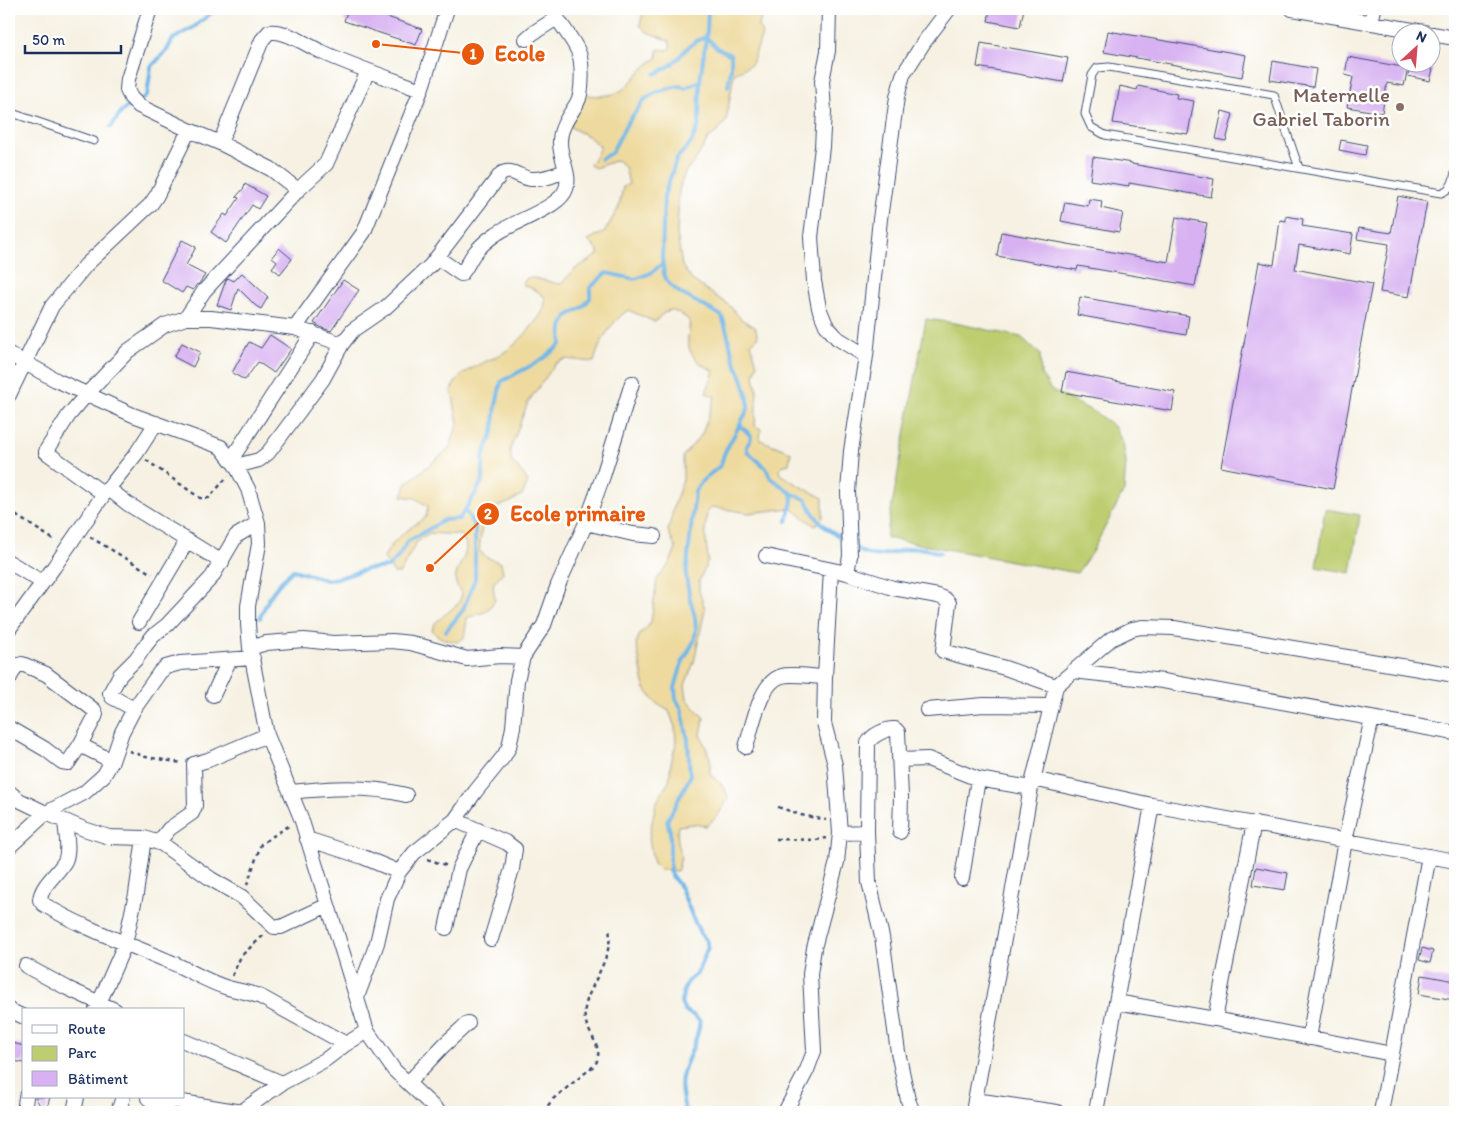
<svg xmlns="http://www.w3.org/2000/svg" width="1464" height="1121" viewBox="0 0 1464 1121" font-family="Itim,sans-serif">
<style>
.green{fill:#bdcd70;stroke:#6c7e67}
.sand{fill:#eeda9e;stroke:#84847e}
.lines{fill:none;stroke-linecap:round;stroke-linejoin:round}
.stream{stroke:#71b7e8;stroke-width:4}
.building{fill:#d7b1f1}
.lane-casing{stroke:#3c4c72;stroke-width:9}
.street-casing{stroke:#3c4c72;stroke-width:16}
.path{stroke:#3c4c72;stroke-width:2.5;stroke-dasharray:4 4;stroke-linecap:butt}
.lane{stroke:#fff;stroke-width:7}
.street{stroke:#fff;stroke-width:14}
.education-dot{fill:#8d6e63;stroke:#fff;stroke-width:2}
.labels{text-anchor:middle;stroke-width:5;stroke-linejoin:round;paint-order:stroke}
.education-label{font-size:21px;fill:#785e54;stroke:#fff;text-anchor:end}
.leader{fill:none;stroke:#e8590c;stroke-width:2}
.callout-dot{fill:#e8590c;stroke:#fff;stroke-width:2}
.mark-label{font-size:15px;text-anchor:middle;font-weight:bold;fill:#fff}
.callout-label{font-size:22px;text-anchor:middle;font-weight:bold;fill:#e8590c;stroke:#fff;stroke-width:5;stroke-linejoin:round;paint-order:stroke}
</style>
<rect width="100%" height="100%" fill="#fff"/>
<filter id="ink" filterUnits="userSpaceOnUse"><feTurbulence type="fractalNoise" baseFrequency=".02" numOctaves="2"/><feDisplacementMap in="SourceGraphic" scale="10" xChannelSelector="R" yChannelSelector="G"/><feConvolveMatrix kernelMatrix="1 2 1 2 8 2 1 2 1" color-interpolation-filters="sRGB"/></filter>
<filter id="wash" filterUnits="userSpaceOnUse"><feTurbulence type="fractalNoise" baseFrequency=".0096" numOctaves="4" result="noise"/><feDisplacementMap in="SourceGraphic" scale="20" xChannelSelector="R" yChannelSelector="G"/><feGaussianBlur stdDeviation="1.12" result="paint"/><feColorMatrix in="noise" values="0 0 0 0 0 0 0 0 0 0 0 0 0 0 0 0 0 1.4 0 .05"/><feComposite in="paint" operator="in"/></filter>
<g filter="url(#wash)">
<rect width="100%" height="100%" fill="#f6f1e2"/>
<path class="green" d="M926,319L955,323L1021,337L1040,354L1041,374L1051,390L1096,413L1114,426L1123,443L1126,462L1124,491L1092,552L1077,573L886,538Z
M1325,509L1360,515L1351,573L1316,567Z"/>
<path class="sand" d="M644,9H763L759,26L762,34L752,64L734,74L726,121L718,131L709,138L694,162L685,172L679,190L677,233L682,266L692,280L730,306L741,319L755,327L758,337L751,344L757,364L754,376L757,389L755,426L761,429L760,440L791,452L789,464L781,466L780,473C790,482 810,491 823,498V518L815,526L791,508L749,513L712,507L707,512L705,530L708,561L699,581V591L705,609L694,662L685,685L687,699L704,718L701,735L710,758V774L725,788L728,799L718,815L707,826L693,824L678,826C674,844 686,851 677,871L660,870L653,863L649,837L656,803L669,781L671,763L676,743L675,727L669,711L656,703L645,689L636,643L641,632L645,630L651,622L657,579L668,566L676,549L668,531L675,502L683,480V456L702,434L715,397L706,393L714,371C698,363 687,355 688,336C689,330 690,325 689,320L679,313L670,310L661,315L655,322L628,310C611,322 599,342 594,362L565,359L556,363L528,402L510,450L512,462L524,475L528,482L523,494L511,502L488,510L483,519L479,551L486,557L501,563L503,572L493,584L495,600L487,611L467,618L464,638L457,642C447,640 438,639 432,630L435,623L459,603L462,594C460,591 457,587 456,584C452,566 476,554 461,535L429,533L416,543L400,573H394L384,558C392,539 409,529 426,517L428,506L415,498L402,496L407,483L449,449L458,424L454,401L451,390C462,365 489,364 509,349C519,342 528,331 536,321C542,314 546,307 545,297L537,291L522,284L527,278C539,277 549,283 561,284L575,269L598,255V250L588,241L595,236L604,233L619,207L623,187L629,184L625,167L617,160L595,168L590,165L599,150L600,146L588,136L570,127L578,104L587,95C634,100 625,77 657,58L658,49L666,50L670,49V41L647,32L640,25Z"/>
<g class="lines">
<path class="stream" d="M655,74C660,71 667,69 672,64C687,52 684,45 706,37L717,48L731,55V70L728,86
M139,102L147,95L151,67L167,50L173,39L194,27L216,9
M111,127L122,111L133,103
M601,159L612,152L626,125L645,99L657,92L674,87L681,86L685,88L700,81
M740,425L751,436L750,441L747,446V451L766,468L770,477L791,493L792,501L787,521
M791,493L807,500C814,520 828,532 847,540
M854,546C873,564 892,551 913,548C921,547 932,551 940,553
M260,618C269,595 275,587 293,570L327,580L342,577L367,569L388,567L398,557L407,542L444,520L459,519L477,491L483,479V457L493,432L496,405L501,382C524,368 540,364 561,344L562,327L567,316L583,307L590,298V288L606,273L635,279L651,273L662,264
M446,631L463,610L475,579V527L465,510
M685,1112C684,1100 679,1090 682,1077C686,1058 698,1043 700,1021L693,1015L685,1011L681,1003L684,989L688,981L697,974L708,947L706,940L700,933L693,918L681,888L670,873V831L667,821L690,777L688,740L682,710L676,699L675,688L682,663L694,641L696,630L695,617L690,599L686,576L695,491L702,481L721,465L724,454L748,409V399L743,381L733,357L727,332L722,316L680,293L668,283L664,274L662,258L664,196L677,158L691,143L699,125L700,81L707,31L708,9"/>
</g>
<g id="blocks">
<path class="building" d="M348,9H364L422,29L416,45L344,21Z
M990,9H1024L1020,27L988,21Z
M1108,31L1246,55L1242,77L1104,52Z
M981,43L1068,58L1063,82L977,67Z
M1348,57L1408,68L1404,86L1387,83L1382,113L1347,107L1353,77L1345,75Z
M1273,61L1316,69L1313,87L1270,80Z
M1410,65L1433,69L1430,81L1408,76Z
M1120,86L1137,90L1138,86L1177,94L1176,98L1194,101L1188,134L1113,123Z
M1222,111L1233,114L1226,141L1216,139Z
M1341,140L1367,145L1365,155L1339,150Z
M1093,157L1132,163V164L1214,179L1211,197L1129,183V186L1090,180Z
M245,184L266,196L258,209L252,205L226,243L211,232L224,214L227,216L239,198L236,197L244,188Z
M1398,196L1427,202L1409,297L1380,292L1389,244L1357,239L1359,228L1391,233Z
M1089,199L1102,201L1101,208L1123,213L1119,232L1061,221L1065,202L1088,206Z
M1286,216L1303,219L1302,226L1353,234L1350,254L1299,245L1295,269L1372,284L1333,489L1221,467L1259,262L1274,265L1280,220L1286,221Z
M1176,217L1207,223L1195,286L1078,266L1077,270L997,256L1001,232L1168,262Z
M182,240L196,247L186,265L205,275L198,285L197,284L193,290L186,287L182,293L161,280Z
M279,248L292,259L280,274L272,268L277,261L272,257Z
M242,273L268,297L261,309L256,306L238,288L231,310L217,305L226,280L228,278L234,281Z
M343,280L359,290L331,331L322,328L314,323Z
M1080,297L1189,316L1186,335L1077,315Z
M270,335L291,349L274,373L258,362L245,380L232,373L249,342L261,348Z
M182,343L200,352L193,367L174,357Z
M1066,372L1175,392L1172,411L1062,392Z
M1256,867L1288,873L1285,890L1253,885Z
M1422,948L1433,951L1430,963L1419,960Z
M1422,975L1455,981V1000L1419,994Z
M9,1042L24,1046V1063L9,1060Z
M35,1097H50L46,1112H44Z"/>
</g>
</g>
<g filter="url(#ink)">
<use href="#blocks" fill-opacity="0" stroke="#3c4c72" stroke-width="1"/>
<g class="lines">
<g class="lane-casing">
<path id="lane" d="M9,112L94,141
M1299,168L1274,95L1109,67L1097,68L1092,75L1085,114L1091,127L1105,135L1441,193C1451,189 1453,183 1455,172"/>
</g>
<g class="street-casing">
<path id="street" d="M150,9L128,79L127,90L131,98L139,106L189,130L220,143L271,169L298,190
M829,9L828,51L822,81L824,111L822,147L811,237L814,281L819,308L826,325L837,338L866,356
M1292,9L1424,32
M1371,23L1374,9
M1432,34L1455,38
M526,39L533,33L557,18V9
M220,143L262,40L269,32C286,30 306,45 322,52C355,67 388,78 421,90
M438,258L461,274C466,269 469,261 473,255C479,247 487,240 496,234C513,222 554,209 564,193C574,177 559,159 560,141C560,127 570,115 577,103C583,93 583,61 578,51C573,40 564,29 557,18
M186,318L204,291L298,190L326,164L368,71
M295,328L364,232L421,90L447,9
M9,354L56,380L133,415L221,447L236,466L248,489L258,523L259,544L248,606V625L250,648L267,735L301,818L367,1031L394,1070L439,1112
M632,383L603,476L586,523L633,534L654,536
M9,395L52,306L86,265L151,204L157,195L189,130
M231,460L313,333
M236,466L259,460L268,453L323,379L342,344
M109,489L128,504L222,562
M104,494L50,455L46,452L47,449L69,415L87,394L128,351L165,325L186,318H211L295,328L342,344L353,330L385,308L431,265L501,174C511,167 520,178 531,179C543,180 554,175 566,171
M766,556L847,573L893,588L938,596L945,599L949,603L943,651L1005,668L1056,686
M9,562L42,582
M847,573L850,556L848,492L851,451L866,356L880,219L897,97L903,75L924,42L949,9
M139,622L187,541
M9,629L54,567L104,494L136,454L156,423
M250,648L266,643L304,640L333,643L392,641L411,643L467,659L500,656L523,657
M1073,671L1163,681L1455,733
M9,679L16,666L22,664L46,674L94,710L96,714L95,717L80,745
M213,695L229,661
M134,709L112,697L110,693L120,675L136,659L145,646L153,636L167,625L212,577L236,536L258,523
M927,710L984,705L1050,706
M9,728L45,749L62,762L68,763L80,745L112,761
M746,747C752,728 760,681 782,676C791,673 814,677 825,677
M899,760L928,759L978,779L1031,788
M1033,779L1152,805L1455,861
M9,792L19,800L46,813L84,793L104,775L112,761L122,732L134,709L160,672L166,667L180,663L253,658
M290,792C329,788 367,785 406,795
M455,820L507,843L515,849L512,869L491,939
M65,822C66,834 70,850 65,861C58,874 41,885 40,900L43,904C82,928 126,943 168,961C188,969 207,982 228,988C239,991 250,992 261,997L346,1044
M867,832L868,743C872,735 887,728 895,729L898,732L901,796L900,832
M840,833L867,832L869,882L882,937L898,1052L908,1100L913,1112
M307,839L363,857L399,872
M159,842L169,829L192,813L195,806L194,764L208,760L267,735
M9,847L46,813L84,829L109,837L144,838L162,844L211,879L242,897L274,927H281L328,905
M962,878L978,779
M446,928L459,869L478,830
M26,966L67,988L115,1010
M357,997L377,943L387,899L399,872L414,853L455,820L475,792L504,756L509,747L513,727L517,680L523,657L544,625L558,585L586,523
M1116,1002L1215,1019L1392,1054
M9,1010L24,1017
M96,1010L125,944L136,894L144,838
M1215,1019L1254,823
M1309,1038L1345,841L1372,718
M184,1041L282,1083
M408,1083L444,1045L468,1023
M153,1097L241,1112
M148,1098L168,1112
M975,1100L1057,1112
M24,1112L26,1097
M74,1112L77,1097
M118,1112L123,1097
M241,1112L282,1083L325,1060L346,1044L367,1031
M785,1112L807,1070L814,1051L810,974L814,948L837,862L840,833L835,765L824,723L825,677L831,570
M973,1112L1031,788L1056,686L1111,639L1132,629L1142,627L1174,628L1455,675
M1096,1112L1152,805
M1381,1112L1429,856"/>
</g>
<path class="path" d="M1454,196L1455,205
M146,460L200,498H209L228,476
M9,511L56,541
M90,537L152,574
M129,751L146,757L182,763
M778,807L801,815L826,820
M776,839L816,840L827,838
M427,859L448,866
M247,885L261,844L290,825
M232,976L241,956L265,934
M543,1112L553,1099L595,1065C605,1048 589,1037 585,1019C580,993 615,962 609,928"/>
<use href="#lane" class="lane"/>
<use href="#street" class="street"/>
</g>
</g>
<circle class="education-dot" cx="1400" cy="107" r="5"/>
<g class="labels">
<g class="education-label">
<text x="1390" y="102">Maternelle<tspan x="1390" dy="24">Gabriel Taborin</tspan></text>
</g>
</g>
<path class="leader" d="M376 44L473 54M430 568L488 514"/>
<g class="callout-dot">
<circle cx="376" cy="44" r="5"/>
<circle cx="430" cy="568" r="5"/>
<circle cx="473" cy="54" r="12"/>
<circle cx="488" cy="514" r="12"/>
</g>
<g class="mark-label">
<text x="473" y="59">1</text>
<text x="488" y="519">2</text>
</g>
<g class="callout-label">
<text x="520" y="61">Ecole</text>
<text x="578" y="521">Ecole primaire</text>
</g>
<rect width="1464" height="1121" fill="none" stroke="#fff" stroke-width="30"/>
<rect x="22" y="1008" width="162" height="90" fill="#ffffff" stroke="#a4acbf"/>
<rect x="32" y="1025" width="25" height="8" fill="#ffffff" stroke="#a4acbf"/>
<text x="68" y="1034" font-size="15" fill="#1b2f5e">Route</text>
<rect x="32" y="1046" width="25" height="15" fill="#bdcd70" stroke="#a4acbf"/>
<text x="68" y="1058" font-size="15" fill="#1b2f5e">Parc</text>
<rect x="32" y="1071" width="25" height="15" fill="#d7b1f1" stroke="#a4acbf"/>
<text x="68" y="1084" font-size="15" fill="#1b2f5e">Bâtiment</text>
<g transform="translate(1416 48) rotate(26)"><circle r="24" fill="#ffffff" stroke="#a4acbf"/>
<path d="M0-4L9 19L0 12L-9 19Z" fill="#d1495b"/>
<text y="-8" font-size="14" font-weight="bold" text-anchor="middle" fill="#1b2f5e">N</text>
</g>
<path d="M25 45v8h96v-8" fill="none" stroke="#1b2f5e" stroke-width="2.5"/>
<text x="32" y="45" font-size="15" fill="#1b2f5e" stroke="#ffffff" stroke-width="4" paint-order="stroke">50 m</text>
</svg>
